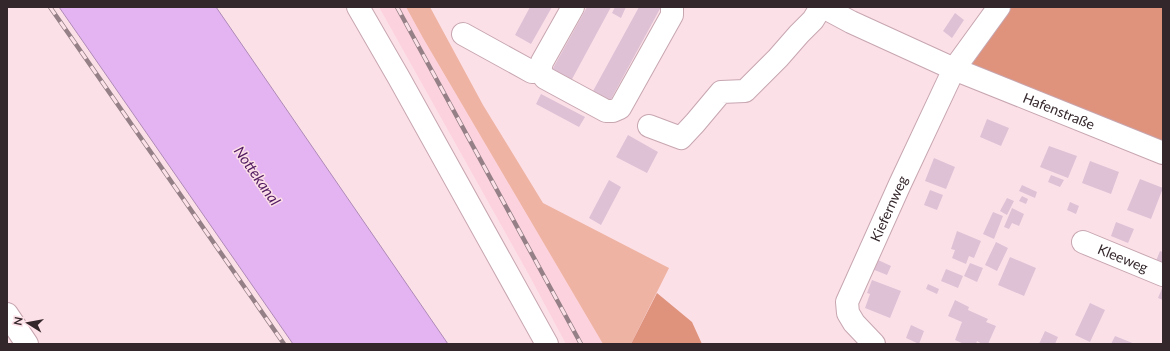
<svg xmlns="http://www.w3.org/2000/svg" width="1170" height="351" viewBox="0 0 1170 351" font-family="Lato,sans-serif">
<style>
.built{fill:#fdd2df}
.green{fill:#eeb3a2}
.forest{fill:#df937d}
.water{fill:#e3b4f1;stroke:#ae8ab6}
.building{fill:#dec1d5}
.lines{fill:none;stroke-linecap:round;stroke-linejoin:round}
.minor-casing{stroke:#c7a6b0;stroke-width:24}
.minor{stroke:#fff;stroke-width:22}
.rail-casing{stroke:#948086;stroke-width:4.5}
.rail{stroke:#fce0e8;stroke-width:3;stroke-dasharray:9;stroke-linecap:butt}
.labels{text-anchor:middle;stroke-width:3;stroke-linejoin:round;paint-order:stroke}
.street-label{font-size:14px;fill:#34272b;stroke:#fce0e8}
.water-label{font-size:15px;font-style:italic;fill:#4f175e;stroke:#fce0e8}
</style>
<rect width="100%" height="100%" fill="#fce0e8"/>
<path class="built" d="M379,7H406L423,38L603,344H566L529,275Z"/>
<path class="green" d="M406,7H430L483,105L543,203L669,268L631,344H603L423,38Z"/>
<path class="forest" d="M1012,7H1163V144L972,64Z
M657,293L692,322L702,344H631Z"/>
<path class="water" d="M59,7H216L448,344H293Z"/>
<path class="building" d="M530,7H552L531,44L515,35Z
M587,7H611L571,81L552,70Z
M615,7H626L621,18L612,13Z
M639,7H661L610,101L593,91Z
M955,13L964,20L952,38L943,31Z
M541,94L585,117L579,127L536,104Z
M987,119L1009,128L1001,146L980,137Z
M628,135L658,152L647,173L616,157Z
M1049,146L1077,156L1068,178L1040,167Z
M934,158L955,167L946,189L925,181Z
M1090,161L1119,172L1111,194L1082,183Z
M1051,175L1064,180L1060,187L1048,182Z
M1140,179L1163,188L1151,219L1127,210Z
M609,180L621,187L601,225L589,218Z
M1022,185L1037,192L1035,198L1019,191Z
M930,190L943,195L937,210L924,205Z
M1022,196L1028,199L1026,204L1019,201Z
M1007,198L1014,201L1007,215L1000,211Z
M1070,202L1079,206L1076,214L1067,210Z
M1012,208L1024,214L1019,226L1012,223L1009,229L1004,227Z
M993,212L1003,216L994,239L983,234Z
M1116,222L1134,229L1128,243L1111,236Z
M957,231L981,241L974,258L969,256L966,264L952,258L955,250L951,249Z
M996,242L1008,248L997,271L985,265Z
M1160,251L1163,252V270L1154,266Z
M1010,257L1036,268L1024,296L998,285Z
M876,259L891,266L887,275L872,269Z
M970,263L983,268L977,282L964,276Z
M946,269L963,276L958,288L941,281Z
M872,280L901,291L890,318L865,308L870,294L867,293Z
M928,284L939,289L937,294L926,289Z
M1163,286V300L1158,298Z
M955,300L969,307L968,310L988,319L986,322L996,326L988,344H982L977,341L976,344H964L955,340L962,322L948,316Z
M1090,303L1105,310L1090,342L1075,335Z
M911,325L924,331L919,344L906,338Z
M1045,331L1058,337L1055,344H1039Z
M1115,336L1135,344H1111Z"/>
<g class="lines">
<g class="minor-casing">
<g id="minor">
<path d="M358,7L399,78L547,344"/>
<path d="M573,7L542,62L540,71L545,78L606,111H613L620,108L672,15V7"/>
<path id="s1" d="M823,7L851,22L954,69L1163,153"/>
<path d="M463,34L532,72L540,71"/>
<path d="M649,126L681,138L695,123L721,92L745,91L778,58L799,34L813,20L821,7"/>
<path id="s2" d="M1083,242L1163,275"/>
<path d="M7,314L27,344"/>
<path id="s3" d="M874,344L854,323L848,313L847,302L900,184L954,69L999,7"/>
</g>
</g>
<use href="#minor" class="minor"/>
<g class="rail-casing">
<path id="rail" d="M50,7L284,344
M397,7L581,344"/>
</g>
<use href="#rail" class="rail"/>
</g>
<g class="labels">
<g class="street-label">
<text dy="5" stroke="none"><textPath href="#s1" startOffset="258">Hafenstraße</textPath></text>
<text dy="5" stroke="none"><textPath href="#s3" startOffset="154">Kiefernweg</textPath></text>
<text dy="5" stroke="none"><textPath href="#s2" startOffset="43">Kleeweg</textPath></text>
</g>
<g class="water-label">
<text transform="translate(257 176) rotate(55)" y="5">Nottekanal</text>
</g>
</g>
<rect width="1170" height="351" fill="none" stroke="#34272b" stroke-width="16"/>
<g transform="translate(28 323) rotate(281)" stroke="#fce0e8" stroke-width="3" paint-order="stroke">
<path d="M0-3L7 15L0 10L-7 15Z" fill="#34272b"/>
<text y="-6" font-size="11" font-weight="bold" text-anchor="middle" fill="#34272b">N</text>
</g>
</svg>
